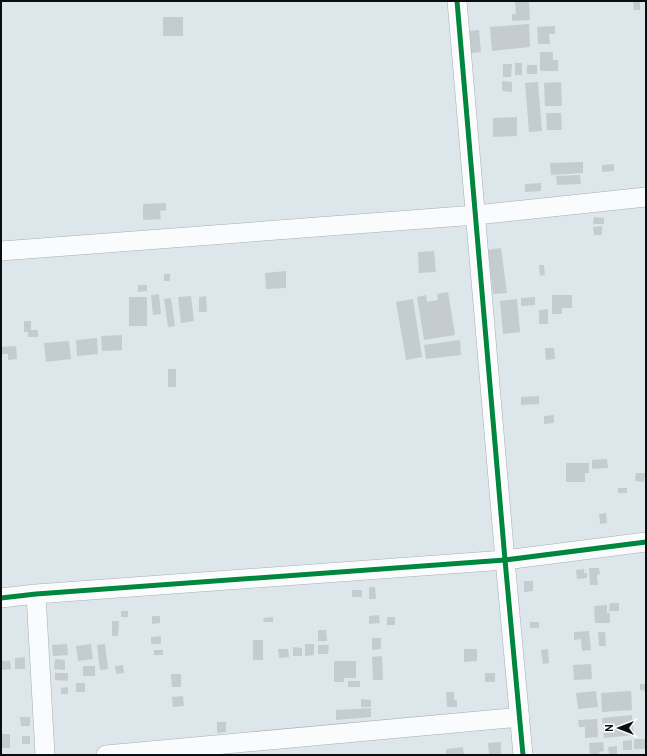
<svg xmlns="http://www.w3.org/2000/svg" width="647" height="756" viewBox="0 0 647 756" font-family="Overpass,sans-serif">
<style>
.building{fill:#c4cccf}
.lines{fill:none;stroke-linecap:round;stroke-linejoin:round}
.minor-casing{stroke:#a7aeb1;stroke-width:20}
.minor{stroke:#fafbfc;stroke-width:19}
.cycleway-casing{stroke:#fff;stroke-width:8}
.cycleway{stroke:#00873e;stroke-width:5}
</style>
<rect width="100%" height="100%" fill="#dde6ea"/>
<path class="building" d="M515,1H529L530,20L512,21V14H516Z
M633,1H640V10H634Z
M163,17H183V36H163Z
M529,24L530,47L492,51L490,27Z
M555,26V34H549L550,44H538L537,27Z
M479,30L481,52L471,53L469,31Z
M540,52H553V60H558V71H540Z
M515,63H522V75H515Z
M503,64H512L511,77H503Z
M527,65H537V74H527Z
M502,81L512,82V92L502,91Z
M538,82L542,131L529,132L525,83Z
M561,82L562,106H545L544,83Z
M546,113H561L562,130H547Z
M517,117V136L493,137V118Z
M583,162V173L551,175L550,163Z
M614,164V171L602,172V165Z
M580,175L581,184L557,185L556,176Z
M541,183V191L525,192V184Z
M166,203V210L160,211L161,219L143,220V204Z
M594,217L604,218V224H593Z
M602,226V235H594L593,227Z
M501,248L507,293L493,294L488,250Z
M434,251L436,272L419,273L418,252Z
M539,265H544L545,275L540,276Z
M286,271V288L266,289L265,273Z
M164,274H170V281H164Z
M138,285H147V291L138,292Z
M448,292L455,335L424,340L417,297L426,295L427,302L438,300L437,294Z
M159,294L161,314L153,315L151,295Z
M552,295H572V308H562V314H552Z
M191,296L194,321L181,323L178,297Z
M206,296L207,312H199V297Z
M129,297H147V326H129Z
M535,297V305L521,306V298Z
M171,298L175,326L168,327L164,299Z
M413,299L422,357L406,360L396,302Z
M517,299L520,332L503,334L500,301Z
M548,309V324H539V310Z
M24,321H31V330H38V337H28V332H24Z
M122,335V350L102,351L101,336Z
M97,338L98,354L77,356L76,340Z
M460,340L461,355L426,359L424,345Z
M69,341L71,359L46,362L44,343Z
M16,346L17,359L8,360V354H1V347Z
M545,348H554L555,359L546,360Z
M168,369H176V387H168Z
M539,396V404L521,405V397Z
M554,415V423L544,424V416Z
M607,459L608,468L592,469V460Z
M566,463H589V473H585V482H566Z
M636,473H645L644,482L635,481Z
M618,488H627V493H618Z
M606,513L607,523L600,524L599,514Z
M589,568H599L600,574L597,575L598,585H590Z
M584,569V573H587V578L577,579L576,570Z
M524,581H533V591L524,592Z
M369,587H375L376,599H369Z
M352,590H362V597H352Z
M610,603H619V611H609Z
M607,605V613H610V623H595L594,606Z
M121,611H128V617H121Z
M379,615L380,623L369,624V616Z
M152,616H160V623L152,624Z
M273,617V622H264L263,618Z
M387,617H395V625H387Z
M112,621H119L118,636H112Z
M530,622H539V628H530Z
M318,630H326L327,641H318Z
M589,631L591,650L582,651L581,639L574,640V632Z
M598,632H605L606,646H599Z
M161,636V644H151V637Z
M372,638H381V649L372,650Z
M253,640H263V660H253Z
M67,644L68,655L53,656L52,645Z
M91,644L93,659L78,661L76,646Z
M105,644L108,669L100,670L97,645Z
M305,644H314V655L305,656Z
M318,645H329L328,654H318Z
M293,647L302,648V656H293Z
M278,649H288L289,657L279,658Z
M464,649H477V661L464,662Z
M548,649L549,663L543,664L541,650Z
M154,650H163V655H154Z
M382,656L383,680H373L372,657Z
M25,657V669H15V658Z
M55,659L65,660V670L54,669Z
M1,661H10L11,669L1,670Z
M334,661H356V678H344V682H334Z
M591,664L592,679L574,680L573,665Z
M123,665L124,673L116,674L115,666Z
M83,666H95V676H83Z
M55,673H68V681L55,680Z
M485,673H495V682H485Z
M171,674H181V687H172Z
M348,681H360V687H348Z
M76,683H85V692H76Z
M640,684H646V691L640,690Z
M68,687V694H61V688Z
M596,691L598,707L578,709L576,693Z
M631,691L632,710L602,712L601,693Z
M446,692H454V700H457V707H447Z
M183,696L184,706L173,707L172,697Z
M361,699L371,700V707H361Z
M371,708V717L336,720V710Z
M632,715L634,735L604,738L602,718Z
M20,717H30V726H21Z
M597,719L598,737L585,738V727H579L578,720Z
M217,722H226V732L217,733Z
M1,734H10V748H1Z
M22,736H30V744H22Z
M634,739H646V749H634Z
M632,740V750H623V741Z
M501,742V755H489L488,743Z
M603,742L604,751L599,752L600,755H590L589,743Z
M617,746V755H609L608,747Z
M463,747L464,755H446V749Z"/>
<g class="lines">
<g class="minor-casing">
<path id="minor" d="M457,1L505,560L523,755
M1,251L476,215L646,197
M36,594L45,755
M1,598L36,594L505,560L646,542
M106,755L520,717"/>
</g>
<use href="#minor" class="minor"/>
<g class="cycleway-casing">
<path id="cycleway" d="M457,1L505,560L523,755
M1,598L36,594L505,560L646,542"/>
</g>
<use href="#cycleway" class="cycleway"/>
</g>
<rect width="647" height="756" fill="none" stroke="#090f11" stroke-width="4"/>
<g transform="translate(619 728) rotate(270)" stroke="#ffffff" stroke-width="3" paint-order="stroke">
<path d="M0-3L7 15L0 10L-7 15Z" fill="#090f11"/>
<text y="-6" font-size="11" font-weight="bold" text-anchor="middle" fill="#090f11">N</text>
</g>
</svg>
